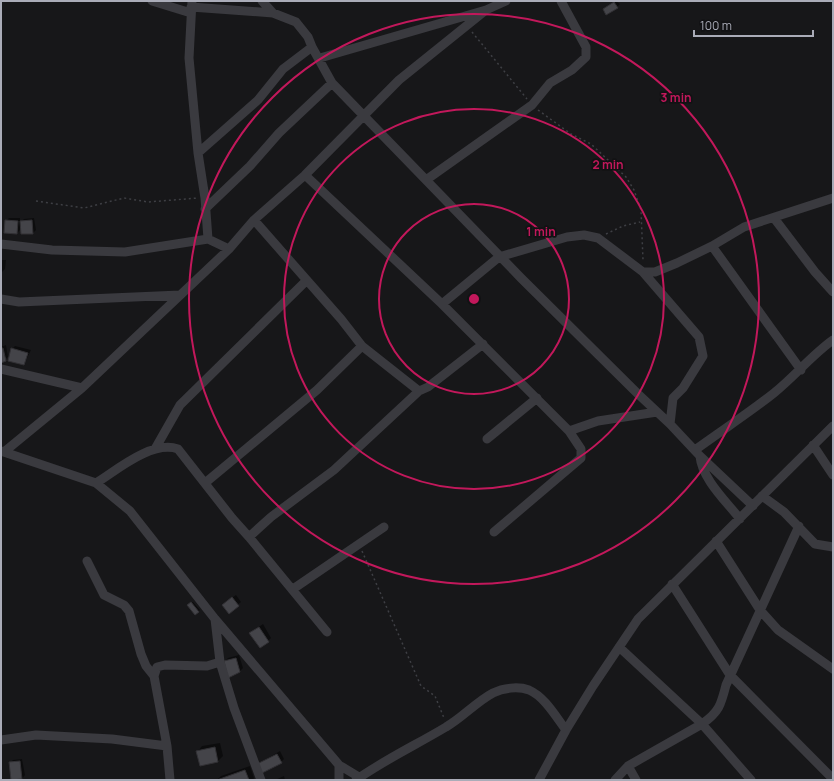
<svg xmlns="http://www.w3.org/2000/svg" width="834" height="781" viewBox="0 0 834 781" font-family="Manrope,sans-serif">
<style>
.shadow{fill:#0007}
.building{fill:#444449;stroke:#323135}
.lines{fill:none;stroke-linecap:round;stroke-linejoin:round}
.path{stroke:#3e3f44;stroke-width:1.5;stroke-dasharray:2 3;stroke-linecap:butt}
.minor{stroke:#3a3a3f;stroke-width:9}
.ring{fill:none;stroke:#c2185b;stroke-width:2}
.centre{fill:#c2185b;stroke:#121214;stroke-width:2}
.ring-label{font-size:12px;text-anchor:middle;font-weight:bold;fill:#c2185b;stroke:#121214;stroke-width:3.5;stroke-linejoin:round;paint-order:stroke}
</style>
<rect width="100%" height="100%" fill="#171719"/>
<path class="shadow" d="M616,1L620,4L617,7L604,9Z
M9,218H20V223L24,219L34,218L36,230L33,233L22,228L17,233L6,221Z
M1,260H6L5,269L1,273Z
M6,345L8,357L1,362V347Z
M15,346L31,350L24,364L12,349Z
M236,595L241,602L229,612L226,602Z
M193,602L200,610L195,614L188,605Z
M263,624L271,638L268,641L250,633Z
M239,655L243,668L240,671L225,661L228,658Z
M220,743L223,756L218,761L198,751L202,746Z
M280,751L284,759L281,762L258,764Z
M22,759L25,775L22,779L10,763L13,760Z
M250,766L254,778L253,780H217L221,776Z
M284,776L285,780H275Z"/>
<path class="building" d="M614,2L618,8L606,15L603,9Z
M5,220L18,221L17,234L4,233Z
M32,220L33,234H21L20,221Z
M1,348H3L6,361L1,363Z
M11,348L28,353L24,365L8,361Z
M232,597L239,606L229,614L222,605Z
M191,602L199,612L195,615L187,605Z
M259,627L269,642L260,648L249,633Z
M236,658L240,672L228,678L224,661Z
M215,747L218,762L200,766L196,751Z
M277,754L282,763L262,773L257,764Z
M20,761L22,779L11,780L9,762Z
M245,770L249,780H217Z"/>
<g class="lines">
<path class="path" d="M472,32L527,99
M538,110L571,134L591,144L626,177L634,190L641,210L643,260
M36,201L84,208L124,198L148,202L198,198
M606,234L623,226L640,222
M362,551L421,686L435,696L444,718"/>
<path class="minor" d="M152,1L191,13
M192,1L189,58L198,153L205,198L208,239L229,249
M191,7L273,13
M320,58L486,10L506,1
M332,83L521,278L638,394L670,424L700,456L753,506
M198,153L258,100L283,69L312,47
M305,175L442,304L569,431L598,421L657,412
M426,180L532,105L550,83L572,70L586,57V47L561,1
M205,209L250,166L279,133L332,83L312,47L308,37L296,22L273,13L262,1
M774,218L815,272L833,292
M254,220L341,319L362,346L419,391L428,387L483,344
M1,244L52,250L125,252L208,239
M712,246L801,370
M643,272H655L677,263L712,246L744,227L833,198
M1,299L19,302L180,295
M442,304L499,257L567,237L584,235L598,238L643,272L699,337L703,356L683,388L673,398L670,424
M1,369L82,388
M487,439L537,398
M813,445L833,475
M155,449L180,405L306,281
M695,450C721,431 749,413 774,393C795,376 812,355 833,340
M1,451L96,483L130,511L215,619L339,765L359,777
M4,452L82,388L229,249L254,220L305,175L399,80L486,10
M700,456C702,479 726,501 740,519
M96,483C117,470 152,440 178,449L232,518L249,537L271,517L334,470L419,391
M205,483L317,390L362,346
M762,496L784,512L815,544L833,547
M494,532L581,458V449L569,431
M249,537L327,632
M716,541L760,610L778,630L833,669
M87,561L104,595L124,605L129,611L141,654L146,666L154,676
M672,584L730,675L833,779
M293,589L384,527
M619,647L702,724L751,780
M220,662L234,708L261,780
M1,740L36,735L112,739L167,746
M628,766L636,780
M170,780L167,746L154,676L157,667L165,665L207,666L220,662L215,619
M339,780V765
M356,780C384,760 416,745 446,727C462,718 476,702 493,693C503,688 518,686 529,690C545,697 556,717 566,730
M539,780L566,730L593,686L638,619L833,426
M615,780L628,766L702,724C719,712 721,705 726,685L799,526"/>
</g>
<g class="ring">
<circle cx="474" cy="299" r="95"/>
<circle cx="474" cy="299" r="190"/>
<circle cx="474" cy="299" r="285"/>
</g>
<circle cx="474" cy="299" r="6" class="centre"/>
<g class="ring-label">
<text x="676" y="102">3 min</text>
<text x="608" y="169">2 min</text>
<text x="541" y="236">1 min</text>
</g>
<rect width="834" height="781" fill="none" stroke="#aaacb8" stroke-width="4"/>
<path d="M694 30v6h119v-6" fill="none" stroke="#aaacb8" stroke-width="2"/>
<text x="700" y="30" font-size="12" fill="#aaacb8" stroke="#121214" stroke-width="3" paint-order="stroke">100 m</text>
</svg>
